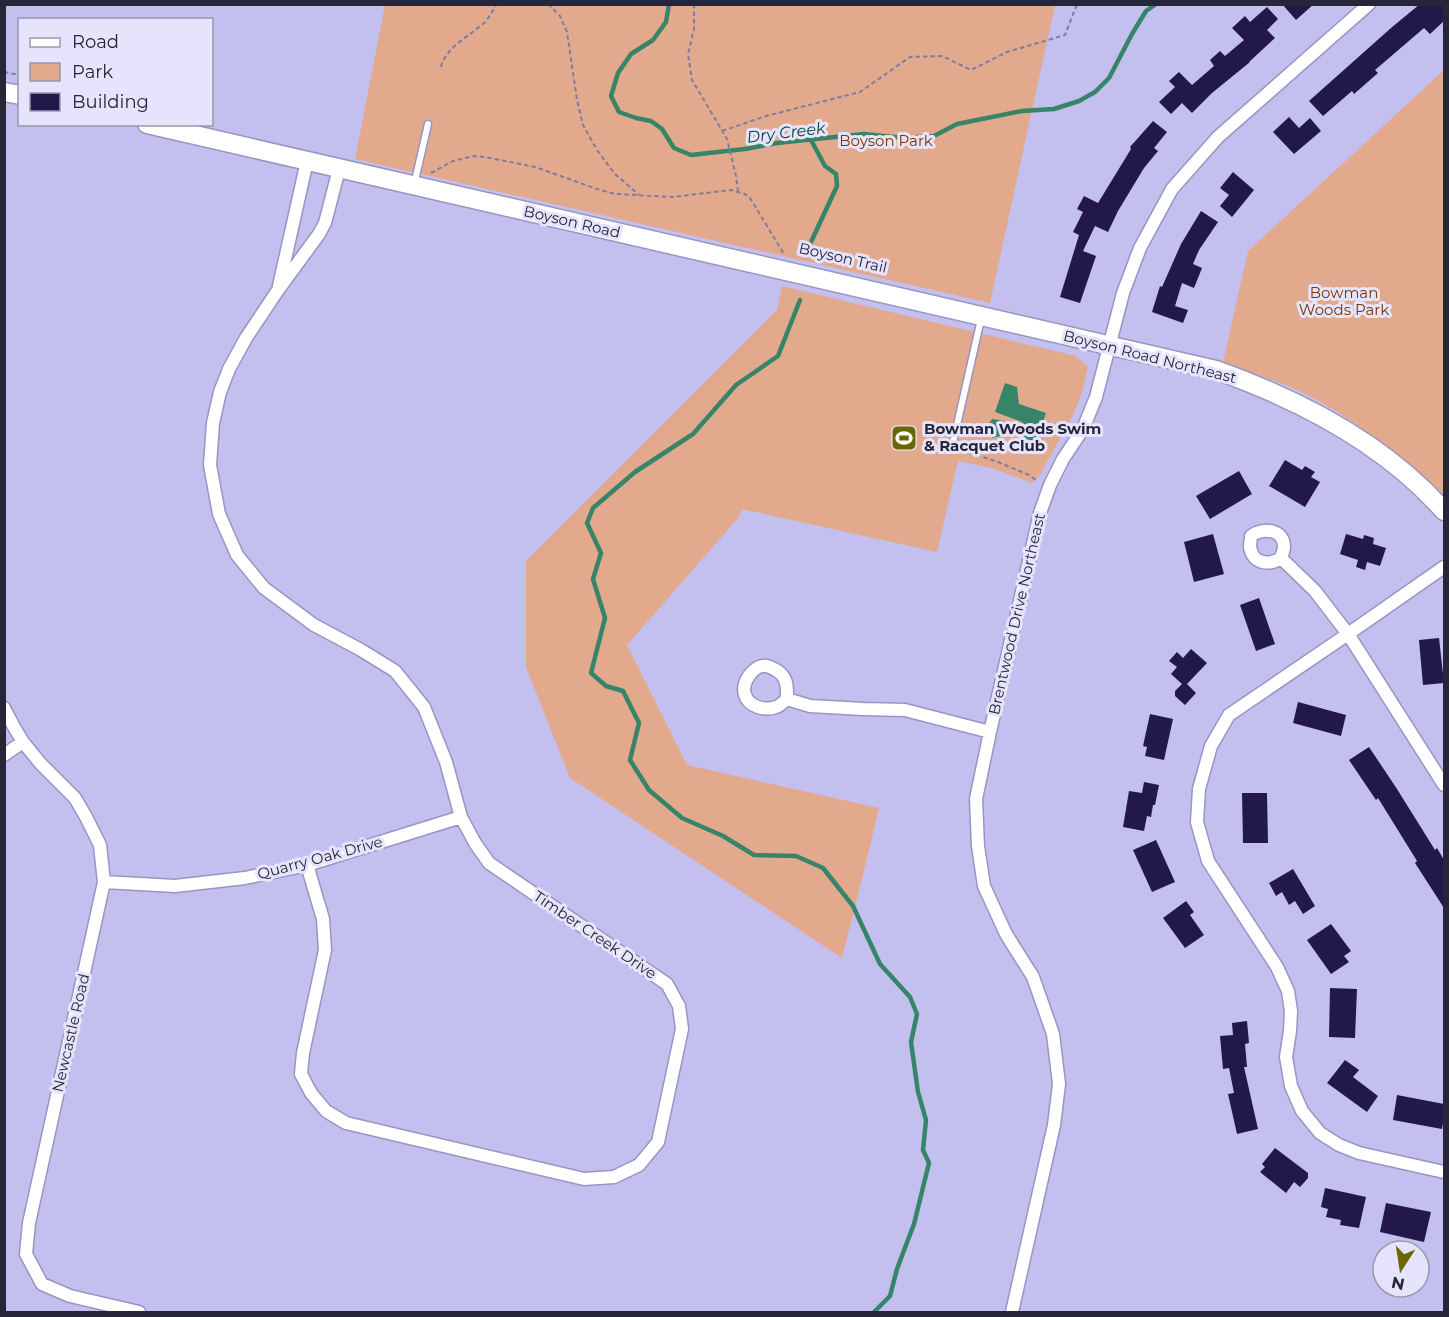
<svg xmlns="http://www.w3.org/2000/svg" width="1449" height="1317" viewBox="0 0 1449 1317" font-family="Montserrat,sans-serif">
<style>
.green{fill:#e2a98d}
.water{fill:#378569}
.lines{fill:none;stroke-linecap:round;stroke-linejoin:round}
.stream{stroke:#378569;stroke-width:4.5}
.building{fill:#22184a}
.lane-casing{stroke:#9795c1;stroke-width:9}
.street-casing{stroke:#9795c1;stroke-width:15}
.secondary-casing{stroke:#9795c1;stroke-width:21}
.path{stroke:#7f7d9f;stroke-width:2;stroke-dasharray:4.5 3;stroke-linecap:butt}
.lane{stroke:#fff;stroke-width:6}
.street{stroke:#fff;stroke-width:12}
.secondary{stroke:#fff;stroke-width:18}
.labels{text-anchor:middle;stroke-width:6;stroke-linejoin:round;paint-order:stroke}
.park-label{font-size:15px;fill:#7e3300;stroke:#e5e4fc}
.street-label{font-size:15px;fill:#272638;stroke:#e5e4fc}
.poi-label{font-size:15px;font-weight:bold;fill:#272638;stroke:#e5e4fc;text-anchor:start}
.water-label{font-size:16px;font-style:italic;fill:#054835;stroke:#e5e4fc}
</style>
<rect width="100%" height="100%" fill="#c3c0ef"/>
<path class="green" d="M385,5H1055L990,303L355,159Z
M1444,70V495C1402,457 1353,417 1301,392C1276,380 1249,372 1223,363L1248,251Z
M782,286L1076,356L1088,367L1082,393L1073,415L1040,475L1032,483L995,469L958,461L937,552L742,509L739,517L627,645L687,765L879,808L861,883L842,958L570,778L526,667V561L777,310Z"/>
<path class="water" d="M1005,383L1017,387L1019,404L1046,413L1036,442L1024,438L1023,430L993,438L990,435L988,425L992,419L1023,424L1022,422L995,412Z"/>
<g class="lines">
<path class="stream" d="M669,4L666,22L653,40L631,54L618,73L611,96L619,112L636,118L651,121L662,129L674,148L691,155L745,149L777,143L864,134L904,138L934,136L957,124L1022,111L1054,109L1079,101L1095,92L1109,78L1132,34L1146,11L1156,4
M811,242L837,186L836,174L825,166L811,140
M800,300L778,356L736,385L693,434L635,472L593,508L587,523L601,553L593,579L605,618L591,673L606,686L623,691L639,723L630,760L649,790L682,818L723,836L754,855L796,856L823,868L853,906L880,964L910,997L917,1014L911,1042L918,1092L926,1120L923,1150L929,1163L914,1224L897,1269L890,1296L874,1312"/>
</g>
<path class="building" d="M1282,4H1314L1296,20Z
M1420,4H1444V21L1430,34L1424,28L1375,70L1378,73L1354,94L1352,91L1323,116L1309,101L1391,28Z
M1267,7L1278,19L1267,30L1275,38L1249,62H1250L1212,93L1192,113L1182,103L1171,114L1159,102L1175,87L1169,81L1179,72L1192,85L1214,66L1210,60L1220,51L1225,56L1244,40L1232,28L1245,16L1250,22Z
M1289,117L1299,128L1310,118L1321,131L1294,154L1273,132Z
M1153,121L1167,132L1154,148L1158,151L1144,168L1118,211L1108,232L1095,226L1083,251L1096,256L1080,303L1060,297L1079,235L1073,232L1083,212L1077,209L1084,196L1098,203L1131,149L1130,147Z
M1233,172L1254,190L1232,217L1220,206L1229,195L1220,188Z
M1201,211L1218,222L1199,250L1193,264L1202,268L1194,288L1182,283L1175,306L1188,310L1183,323L1152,312L1160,286L1162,287L1181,244Z
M1285,460L1302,470L1305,466L1315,472L1311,477L1320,482L1305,507L1269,486Z
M1239,471L1252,494L1210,519L1196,496Z
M1213,534L1224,574L1194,582L1184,542Z
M1346,534L1363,539L1364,535L1374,538L1373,544L1386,548L1380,566L1367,562L1365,570L1356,567L1358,560L1340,554Z
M1259,598L1275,644L1256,651L1240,605Z
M1439,638L1444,683L1423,685L1419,640Z
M1191,649L1207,663L1187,684L1196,693L1185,705L1175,696V691L1182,684L1171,674L1177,667L1169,661L1177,652L1183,658Z
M1298,702L1346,715L1341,736L1293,723Z
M1150,714L1173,719L1164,760L1145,756L1147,747L1143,746Z
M1369,747L1397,789L1435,850L1437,848L1444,860V908L1415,863L1417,861L1378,798L1376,800L1349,760Z
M1144,782L1159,785L1155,805H1153L1151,817L1147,816L1144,831L1123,827L1129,791L1142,793Z
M1242,793H1267L1268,843H1243Z
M1156,840L1175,882L1152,892L1133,850Z
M1293,869L1315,906L1303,914L1295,901L1289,905L1282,892L1276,896L1269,883Z
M1186,901L1194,912L1190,915L1204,935L1185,948L1163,918Z
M1331,924L1351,951L1344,956L1349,962L1331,974L1307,940Z
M1330,988L1357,989L1355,1038L1329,1037Z
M1247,1021L1249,1043L1245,1044L1247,1067H1244L1258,1129L1237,1134L1228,1094L1234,1093L1229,1068L1223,1069L1220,1036L1233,1035L1232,1023Z
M1345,1060L1359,1070L1353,1077L1378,1096L1367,1112L1327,1083Z
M1397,1095L1444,1104V1117L1442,1129L1393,1120Z
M1275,1148L1308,1173V1178L1300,1187L1294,1182L1286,1193L1260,1172L1265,1167L1262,1164Z
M1325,1188L1366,1197L1359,1228L1340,1225L1341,1220L1326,1217L1328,1209L1321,1207Z
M1386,1203L1431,1212L1424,1242L1380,1232Z"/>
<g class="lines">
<g class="lane-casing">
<path id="lane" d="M414,185L428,124
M952,447L981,319"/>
</g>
<g class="street-casing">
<path id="street" d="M279,286L307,161
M1281,558C1282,555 1283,552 1284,548C1285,529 1263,527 1251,536C1251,540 1250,543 1250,547C1253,564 1269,566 1281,558L1315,591L1348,634L1444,785
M1444,567L1348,634L1229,715L1211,746L1199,789L1197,822L1208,861L1277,967L1288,991L1291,1011L1290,1031L1286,1057L1291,1086L1302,1111L1320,1133L1339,1145L1359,1153L1444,1172
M787,699C783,702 780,706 776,707C765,711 749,707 745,695C741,682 754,664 767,666C771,667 773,669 776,670C788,677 787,687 787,699L810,706L863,709L905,710L990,732
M4,708L14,727L23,742L41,764L75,798L86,817L100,845L104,882L29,1223L26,1254L42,1284L70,1296L139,1312
M4,755L23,742
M307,865L323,919L325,950L303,1053L301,1074L311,1093L326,1111L346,1123L584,1179L614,1177L639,1165L658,1142L682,1029L679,1006L667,984L489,863L475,843L461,817L446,762L424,707L395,671L361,650L314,625L264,588L237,555L219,514L210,465L213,423L220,392L229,369L246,338L278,290L319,234L325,223L339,169
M104,882L175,886L245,878L307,865L461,817
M1012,1312L1054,1125L1059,1084L1053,1034L1033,977L1006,934L984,886L978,846L976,799L990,732L1040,513L1050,485L1063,459L1083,429L1096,397L1123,293L1140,248L1172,189L1218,137L1369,4"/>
</g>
<g class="secondary-casing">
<path id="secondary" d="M4,92L20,95
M147,124L1216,370C1300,400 1384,443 1444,511"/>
</g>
<path class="path" d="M548,4L560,16L567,32L577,100L583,125L597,150L614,173L639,195
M694,4V29L688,54L692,80L727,139L736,176L738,191
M441,67C446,46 472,35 486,21C490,16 493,10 497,4
M4,72L20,75
M722,131L766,116L860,92L910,57L942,56L971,70L1007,52L1065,35L1077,4
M431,173L453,161L474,156L485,157L535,167L597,189L615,194L673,197L731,190L745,194L750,198L784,254
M962,450L998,462L1029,475L1037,481"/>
<use href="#lane" class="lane"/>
<use href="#street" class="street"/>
<use href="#secondary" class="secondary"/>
</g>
<defs>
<g id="stadium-square" transform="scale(1.35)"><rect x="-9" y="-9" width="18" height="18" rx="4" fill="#6b6700" stroke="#e5e4fc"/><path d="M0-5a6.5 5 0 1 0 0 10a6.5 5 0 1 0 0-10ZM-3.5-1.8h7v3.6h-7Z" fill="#fff"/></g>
</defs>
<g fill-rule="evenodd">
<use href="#stadium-square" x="904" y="438"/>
</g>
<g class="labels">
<g class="park-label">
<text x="886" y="146">Boyson Park</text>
<text x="1344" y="298">Bowman<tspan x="1344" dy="17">Woods Park</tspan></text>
</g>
<g class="street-label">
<text transform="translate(572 222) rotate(13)" y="5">Boyson Road</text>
<text transform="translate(843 258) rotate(13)" y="5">Boyson Trail</text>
<text transform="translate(1150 357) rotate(14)" y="5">Boyson Road Northeast</text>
<text transform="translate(1017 614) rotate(-77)" y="5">Brentwood Drive Northeast</text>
<text transform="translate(320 858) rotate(-15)" y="5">Quarry Oak Drive</text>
<text transform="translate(595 935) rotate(34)" y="5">Timber Creek Drive</text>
<text transform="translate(71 1033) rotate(-77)" y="5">Newcastle Road</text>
</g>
<g class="poi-label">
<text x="924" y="434">Bowman Woods Swim<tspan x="924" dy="17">&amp; Racquet Club</tspan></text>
</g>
<g class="water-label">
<text transform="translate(786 132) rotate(-7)" y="6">Dry Creek</text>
</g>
</g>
<rect width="1449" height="1317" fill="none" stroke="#272638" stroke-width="12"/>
<rect x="18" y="18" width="195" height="108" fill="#e5e4fc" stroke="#9998ae" stroke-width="1.5"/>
<rect x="30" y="38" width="30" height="9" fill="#ffffff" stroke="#9998ae" stroke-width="1.5"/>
<text x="72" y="48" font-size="18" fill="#272638">Road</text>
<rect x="30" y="63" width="30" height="18" fill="#e2a98d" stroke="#9998ae" stroke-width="1.5"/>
<text x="72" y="78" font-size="18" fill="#272638">Park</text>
<rect x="30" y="93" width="30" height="18" fill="#22184a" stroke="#9998ae" stroke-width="1.5"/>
<text x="72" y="108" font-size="18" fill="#272638">Building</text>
<g transform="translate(1401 1269) rotate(192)"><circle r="28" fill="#e5e4fc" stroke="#9998ae" stroke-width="1.5"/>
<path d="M0-4.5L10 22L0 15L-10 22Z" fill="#6b6700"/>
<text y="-9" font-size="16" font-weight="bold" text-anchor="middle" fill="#272638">N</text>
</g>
</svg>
